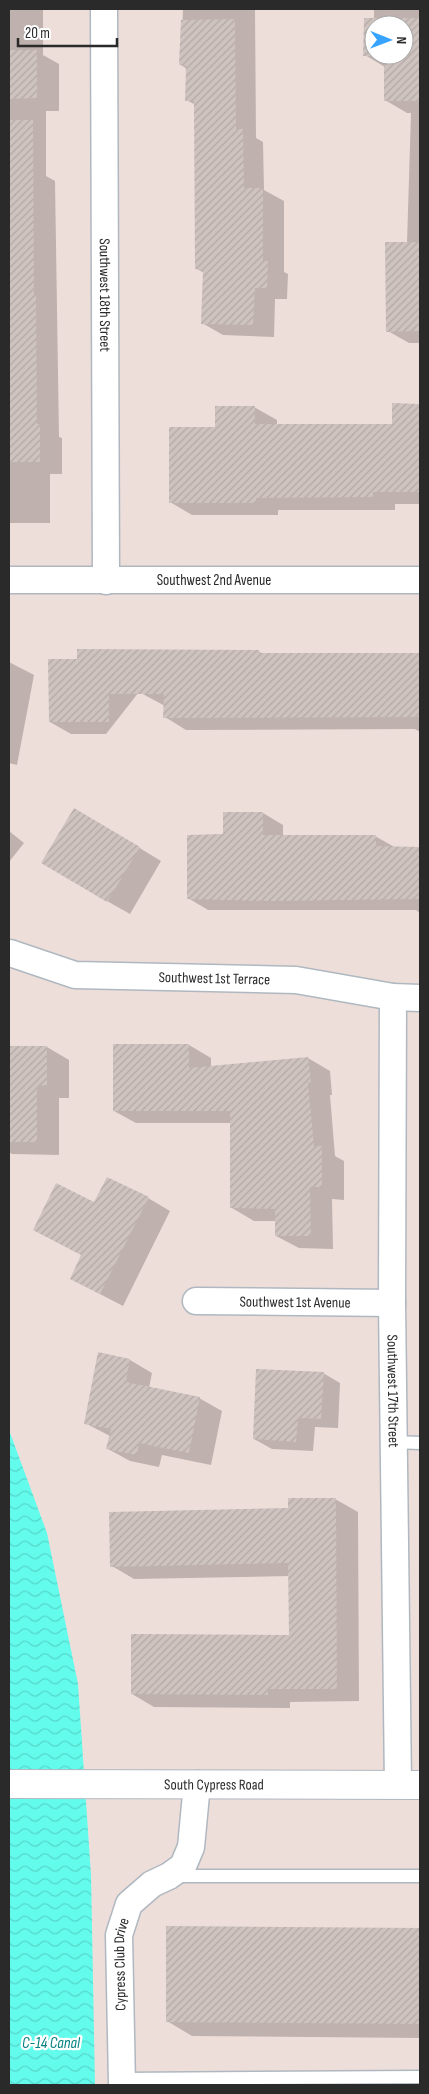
<svg xmlns="http://www.w3.org/2000/svg" width="429" height="2094" viewBox="0 0 429 2094" font-family="'Sofia Sans Condensed',sans-serif">
<style>
.water{fill:url(#water-waves)}
.shadow{fill:#0003;fill-rule:evenodd}
.building{fill:url(#building-hatch);fill-rule:evenodd}
.lines{fill:none;stroke-linecap:round;stroke-linejoin:round}
.service-casing{stroke:#afb8c0;stroke-width:15}
.minor-casing{stroke:#afb8c0;stroke-width:29}
.tertiary-casing{stroke:#afb8c0;stroke-width:30}
.service{stroke:#fff;stroke-width:12}
.minor{stroke:#fff;stroke-width:26}
.tertiary{stroke:#fff;stroke-width:28}
.labels{text-anchor:middle;stroke-width:4.5;stroke-linejoin:round;paint-order:stroke}
.street-label{font-size:15px;fill:#2a2a2a;stroke:#fff}
.water-label{font-size:16px;font-style:italic;fill:#048281;stroke:#fff}
</style>
<defs>
<pattern id="water-waves" width="16" height="10" patternUnits="userSpaceOnUse" patternTransform="scale(1.25)"><rect width="16" height="10" fill="#63fbec"/><path d="M0 5q4-4 8 0t8 0" fill="none" stroke="#56d7cb"/></pattern>
<pattern id="building-hatch" width="6" height="6" patternUnits="userSpaceOnUse" patternTransform="scale(1.25)"><rect width="6" height="6" fill="#cfc3bf"/><path d="M-1 1l2-2M0 6l6-6M5 7l2-2" fill="none" stroke="#b2a8a4"/></pattern>
</defs>
<rect width="100%" height="100%" fill="#eededa"/>
<path class="water" d="M9,1430L47,1533L78,1684L91,1875L95,2085H9Z"/>
<path class="shadow" d="M9,9H43V55L59,64V111H46V176L55,181L59,437L62,438V474H50V523H9Z
M183,9H255L256,138L263,142L264,190L284,201V272L288,274L287,299H275L274,337L223,335L202,323L204,273L197,269L196,105L186,100L187,69L181,65Z
M374,9H420V343H409L388,331L407,243L411,113H407L385,100V67L365,55L374,20ZM374,25H404V55H374Z
M393,404L420,405V504H395V510H278V515H192L170,502L216,428L254,407L277,420V425H393Z
M258,651L263,654H420V732L415,729L186,730L165,717V706L139,692L106,734H71L50,722L49,661Z
M9,662L34,675L17,765L9,763Z
M263,813L283,825V836H375L396,848H420V913L416,910H208L188,898L224,836Z
M97,822L161,861L130,914L107,901Z
M9,831L24,843L9,862Z
M114,1045H189L211,1058V1067L308,1058L330,1071L332,1095H330L335,1156L344,1161V1200L332,1199L333,1249L299,1248L276,1236V1221H254L232,1208L231,1123H136L114,1111Z
M9,1047H47L69,1060V1098H59V1155L12,1154L9,1152Z
M148,1198L170,1211L123,1306L71,1279L82,1255L34,1230L95,1204Z
M99,1354L130,1360L152,1373L149,1388L199,1398L222,1411L211,1465L162,1455L159,1467L130,1461L108,1449L110,1436L85,1423Z
M323,1373L340,1383L338,1428L315,1427L313,1451L272,1449L254,1439Z
M335,1499L358,1512L359,1701L290,1702V1708L154,1707L132,1694L290,1637V1576L134,1579L112,1566L289,1509Z
M168,1927L420,1929V2038L192,2036L167,2021Z"/>
<path class="building" d="M364,18H420V101H384V56H363ZM374,25H404V55H374Z
M235,19L236,129H243L244,188H263V261H268L267,288H255L253,325L201,324L203,270L195,269L194,101H185L186,66L179,65L181,20Z
M9,50H37V98L9,99Z
M9,120H33L34,294H36L37,424H40V462H9Z
M385,242H420V331L386,332Z
M392,403L420,404V492H373V497L256,498V503H169V427H215V406H255V424H392Z
M77,649L259,650V653H420V717L163,718L164,694H109V722H49L48,659H77Z
M74,808L140,847L107,902L41,863Z
M223,812H263V835H376V846L420,847V899L271,901L187,899V835L223,834Z
M113,1044H189V1068L308,1057L311,1082L308,1083L314,1146H322V1187H310L311,1236H275V1209L230,1208V1111H113Z
M9,1046H47V1085L37,1086V1142H9Z
M107,1177L149,1197L100,1294L70,1279L81,1255L33,1230L56,1183L94,1202Z
M98,1352L130,1359L126,1382L200,1397L189,1453L139,1443L137,1455L106,1449L111,1429L84,1424Z
M256,1369L324,1372L321,1419L298,1418L296,1442L253,1439Z
M288,1498H336L337,1689H268V1695L131,1694V1634L289,1635L288,1563L110,1567L109,1512L288,1508Z
M166,1926L420,1928V2024L166,2022Z"/>
<g class="lines">
<g class="service-casing">
<path id="service" d="M393,1442L420,1443
M174,1876H420
M122,2079L420,2077"/>
</g>
<g class="minor-casing">
<g id="minor">
<path id="s1" d="M104,9L106,581"/>
<path id="s2" d="M9,580H420"/>
<path id="s3" d="M10,953L75,975L296,980L393,997L420,998"/>
<path id="s4" d="M393,997L392,1303L398,1785"/>
<path id="s5" d="M196,1301L392,1303"/>
<path id="s6" d="M122,2085L119,1935L129,1904L152,1884L169,1876L183,1866L191,1847L197,1784"/>
</g>
</g>
<g class="tertiary-casing">
<g id="tertiary">
<path id="s7" d="M9,1784L420,1785"/>
</g>
</g>
<use href="#service" class="service"/>
<use href="#minor" class="minor"/>
<use href="#tertiary" class="tertiary"/>
</g>
<g class="labels">
<g class="street-label">
<text dy="5" stroke="none"><textPath href="#s1" startOffset="286">Southwest 18th Street</textPath></text>
<text dy="5" stroke="none"><textPath href="#s2" startOffset="205">Southwest 2nd Avenue</textPath></text>
<text dy="5" stroke="none"><textPath href="#s3" startOffset="208">Southwest 1st Terrace</textPath></text>
<text dy="5" stroke="none"><textPath href="#s5" startOffset="99">Southwest 1st Avenue</textPath></text>
<text dy="5" stroke="none"><textPath href="#s4" startOffset="394">Southwest 17th Street</textPath></text>
<text dy="5" stroke="none"><textPath href="#s7" startOffset="205">South Cypress Road</textPath></text>
<text dy="5" stroke="none"><textPath href="#s6" startOffset="121">Cypress Club Drive</textPath></text>
</g>
<g class="water-label">
<text x="51" y="2048">C-14 Canal</text>
</g>
</g>
<rect width="429" height="2094" fill="none" stroke="#2a2a2a" stroke-width="20"/>
<g transform="translate(389 40) rotate(91)"><circle r="24" fill="#ffffff" stroke="#aaaaaa"/>
<path d="M0-4L9 19L0 12L-9 19Z" fill="#36a4ff"/>
<text y="-8" font-size="14" font-weight="bold" text-anchor="middle" fill="#2a2a2a">N</text>
</g>
<path d="M18 38v8h99v-8" fill="none" stroke="#2a2a2a" stroke-width="2.5"/>
<text x="25" y="38" font-size="15" fill="#2a2a2a" stroke="#ffffff" stroke-width="4" paint-order="stroke">20 m</text>
</svg>
